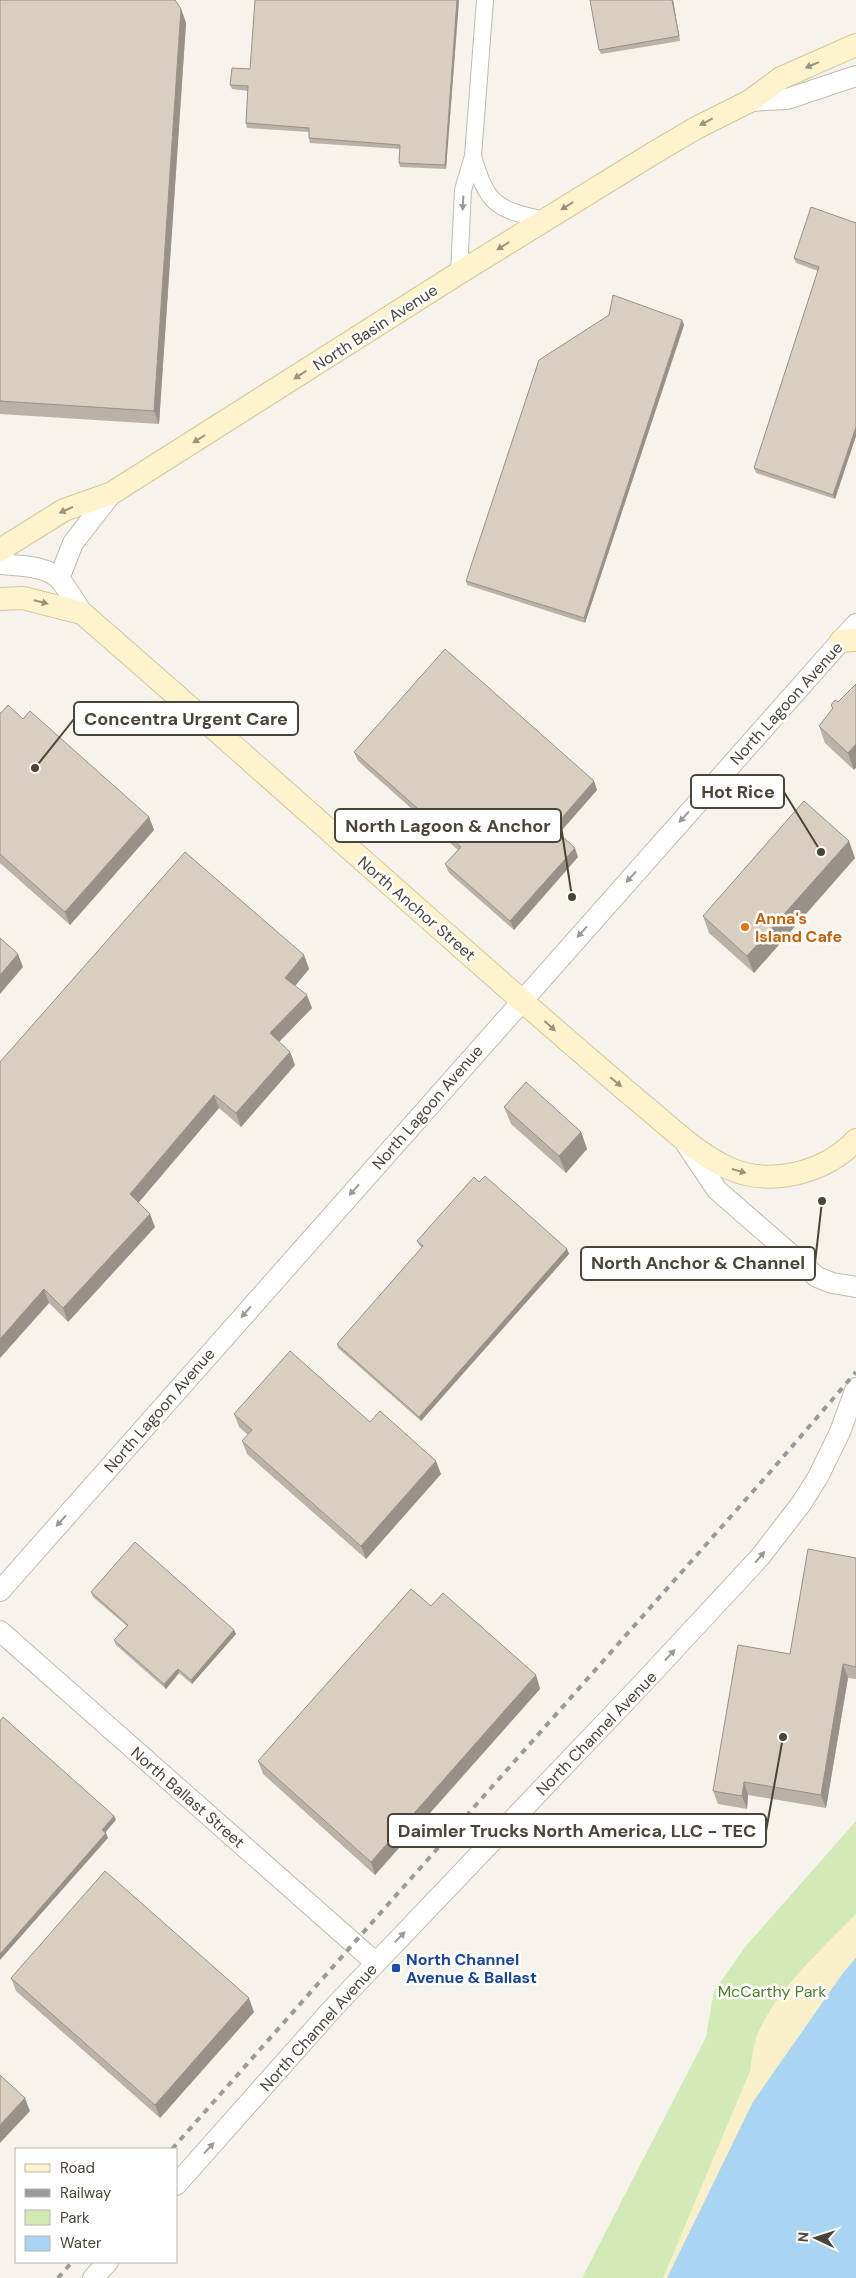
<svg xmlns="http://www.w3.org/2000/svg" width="856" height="2278" viewBox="0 0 856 2278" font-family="'DM Sans',sans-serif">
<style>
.green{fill:#d2eab5}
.sand{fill:#f9efc9}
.water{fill:#a9d4f2}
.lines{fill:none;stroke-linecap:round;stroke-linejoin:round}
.minor-casing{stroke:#c2bbae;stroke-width:18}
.tertiary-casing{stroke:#c2bbae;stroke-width:22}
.secondary-casing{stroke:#d6c79b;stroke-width:24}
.minor{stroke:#fff;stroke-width:16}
.tertiary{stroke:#fff;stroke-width:20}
.secondary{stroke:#fff3cd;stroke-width:22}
.rail{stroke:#9a9a9a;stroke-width:4;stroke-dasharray:6 6;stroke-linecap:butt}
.wall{fill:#bab2a6}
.shaded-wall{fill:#979187}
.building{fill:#d8cfc1;stroke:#979187}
.oneway{fill:#9c937c}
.oneway2{fill:#9c9892}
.food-dot{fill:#e8710a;stroke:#fff;stroke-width:2}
.transit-dot{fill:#1a4fb4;stroke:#fff;stroke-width:2}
.labels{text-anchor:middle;stroke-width:5;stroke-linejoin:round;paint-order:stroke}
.street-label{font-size:16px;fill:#4b4439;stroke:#fff}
.food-label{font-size:16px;font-weight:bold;fill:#c56008;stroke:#fff;text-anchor:start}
.transit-label{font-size:16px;font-weight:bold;fill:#164399;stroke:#fff;text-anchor:start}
.park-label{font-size:16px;fill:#4a7f2a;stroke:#fff}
.leader{fill:none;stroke:#4b4439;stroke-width:2}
.callout-dot{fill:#4b4439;stroke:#fff;stroke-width:2}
.callout{fill:#fff;stroke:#4b4439;stroke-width:2}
.callout-label{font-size:18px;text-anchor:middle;font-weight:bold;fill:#4b4439}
</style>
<rect width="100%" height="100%" fill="#f6f3ec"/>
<path class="green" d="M856,1821V1958L843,1973L753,2102L667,2278H582L706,2037L714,1991L745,1947Z"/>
<path class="sand" d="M856,1914V1958L843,1973L753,2102L667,2278H663L750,2071C752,2059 753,2044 758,2033C778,1988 822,1949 856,1914Z"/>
<path class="water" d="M856,1958V2278H667L753,2102L843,1973Z"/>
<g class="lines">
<g class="minor-casing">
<path id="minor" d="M473,156C487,204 495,209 544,220
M459,273L463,190L473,156L485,0"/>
</g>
<g class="tertiary-casing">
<path id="tertiary" d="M750,101L787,99L856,76
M0,564C19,566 46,565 60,580C68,589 75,602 82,613
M59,579L73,543L112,493
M686,1144L717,1190L817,1277L832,1283L856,1287
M0,1591L856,624
M0,1631L376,1963
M176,2185L334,2007L643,1683L760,1557L801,1504L818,1477L840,1432L856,1388
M93,2278L108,2262"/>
</g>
<g class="secondary-casing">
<path id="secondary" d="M0,550L64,510L112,493L459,273L652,154L696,128L750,101L781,78L856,45
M0,599L23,598L82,613C231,742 378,875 527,1005C567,1040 607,1075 648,1109C673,1130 698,1154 728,1168C770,1187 825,1173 856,1140
M841,641L856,640"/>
</g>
<use href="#minor" class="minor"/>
<use href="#tertiary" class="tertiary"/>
<use href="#secondary" class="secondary"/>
<path class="rail" d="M172,2149L771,1471L856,1372
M58,2278L72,2262"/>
</g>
<path class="wall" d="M0,0L181,9L186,23L159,424L0,414Z
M459,0L446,169L400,167L399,163L400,149L310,143L309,138V132L247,128L246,123L248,91L232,89L230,85L250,69Z
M590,0H673L680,41L601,54L599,50Z
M856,223V436L835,499L756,473L754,468L818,271L796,263L794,258Z
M682,320L684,325L585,623L467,585L466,581Z
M838,702L854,770L825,743L819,726L832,709L831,705Z
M0,713L23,719L149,817L154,830L70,925L0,863Z
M354,752L594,781L597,790L559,833L578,857L514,930L449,873L445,864L458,850L358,761Z
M855,858L754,973L709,933L703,916Z
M304,955L309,969L295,986L312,1008L279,1042L290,1052L295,1065L241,1127L219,1108L138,1203L155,1227L68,1322L49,1303L0,1358V1062Z
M504,1107L581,1132L587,1149L566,1173L511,1124Z
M479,1182L567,1249L569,1254L421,1421L338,1348L337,1344L422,1248L419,1245L417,1241Z
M234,1414L370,1422L441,1474L366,1559L247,1454L242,1441L248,1435L239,1427Z
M856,1558V1679L848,1678L826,1808L748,1795L747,1809L718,1804L713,1791L790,1654Z
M91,1592L234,1630L236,1634L192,1684L179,1673L166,1689L116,1645L114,1640L127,1626L93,1597Z
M431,1606L536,1675L540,1689L375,1875L263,1774L258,1761Z
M11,1978L254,2012L160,2118L16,1991Z"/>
<path class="shaded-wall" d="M457,0H459L446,169L445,165Z
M672,0H673L680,41L679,36Z
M181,9L186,23L159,424L154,411Z
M682,320L684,325L585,623L584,618Z
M856,427V436L835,499L833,495Z
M856,744V768L854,770L848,753Z
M594,781L597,790L556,837L553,828Z
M149,817L154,830L70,925L65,912Z
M849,841L855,858L754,973L747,956Z
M575,848L578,857L514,930L510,921Z
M18,954L23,967L0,994V975Z
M304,955L309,969L290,992L285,978Z
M307,995L312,1008L275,1046L270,1033Z
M290,1052L295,1065L241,1127L236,1113Z
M214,1095L219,1108L134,1208L130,1194Z
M581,1132L587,1149L566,1173L559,1156Z
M150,1214L155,1227L68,1322L63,1308Z
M567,1249L569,1254L421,1421L419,1417Z
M44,1289L49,1303L0,1358V1339Z
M436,1461L441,1474L366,1559L361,1546Z
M234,1630L236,1634L192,1684L191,1680Z
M843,1664L848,1678L826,1808L821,1795Z
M178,1669L179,1673L166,1689L164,1684Z
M536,1675L540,1689L375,1875L371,1862Z
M744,1782L748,1795L747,1809L742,1796Z
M114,1816L116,1820L104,1834L102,1830Z
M106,1833L108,1838L0,1960V1954Z
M249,1998L254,2012L160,2118L155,2105Z
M25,2098L30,2111L0,2143V2125Z"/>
<path class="building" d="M0,0H175L181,9L154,411L0,401Z
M255,0H457L445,165L399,163L400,145L309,138V128L246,123L248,86L230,85L232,68L250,69Z
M590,0H672L679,36L599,50Z
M811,207L856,223V427L833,495L754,468L819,267L794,258Z
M613,295L682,320L584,618L466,581L539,360L609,315Z
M445,649L594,781L553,828L575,848L510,921L445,864L461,847L354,752Z
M856,684V744L848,753L819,726L833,708L831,705L835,700L838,702Z
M8,705L23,719L30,711L149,817L65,912L0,854V713H1Z
M804,801L849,841L747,956L703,916Z
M185,852L304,955L285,978L307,995L270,1033L290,1052L236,1113L214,1095L130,1194L150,1214L63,1308L44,1289L0,1339V1062Z
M0,938L18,954L0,975Z
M526,1082L581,1132L559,1156L504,1107Z
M485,1176L567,1249L419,1417L337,1344L423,1246L417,1241L474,1177L479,1182Z
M290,1351L370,1422L380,1411L436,1461L361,1546L242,1441L252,1430L234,1414Z
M135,1542L234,1630L191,1680L178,1669L164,1684L114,1640L128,1625L91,1592Z
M808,1549L856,1558V1667L843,1664L821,1795L744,1782L742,1796L713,1791L738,1645L790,1654Z
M411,1589L431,1606L443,1593L536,1675L371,1862L258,1761Z
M3,1717L114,1816L102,1830L106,1833L0,1954V1721Z
M105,1871L249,1998L155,2105L11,1978Z
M0,2075L25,2098L0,2125Z"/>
<defs><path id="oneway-solid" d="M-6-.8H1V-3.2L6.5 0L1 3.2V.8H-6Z" transform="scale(1.25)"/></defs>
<g class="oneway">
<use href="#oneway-solid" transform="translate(812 65) rotate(157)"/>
<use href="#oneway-solid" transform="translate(706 122) rotate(152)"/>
<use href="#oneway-solid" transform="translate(567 206) rotate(148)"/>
<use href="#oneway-solid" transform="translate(503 246) rotate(148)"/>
<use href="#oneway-solid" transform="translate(300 375) rotate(147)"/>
<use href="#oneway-solid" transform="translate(199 439) rotate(148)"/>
<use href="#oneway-solid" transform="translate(66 510) rotate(156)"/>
<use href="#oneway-solid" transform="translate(41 602) rotate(14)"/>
<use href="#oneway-solid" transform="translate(550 1026) rotate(42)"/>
<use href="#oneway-solid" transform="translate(616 1082) rotate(40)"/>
<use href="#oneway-solid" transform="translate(739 1171) rotate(16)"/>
</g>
<g class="oneway2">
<use href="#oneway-solid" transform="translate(463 203) rotate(93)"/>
<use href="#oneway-solid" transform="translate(684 817) rotate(132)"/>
<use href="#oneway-solid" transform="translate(631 877) rotate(132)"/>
<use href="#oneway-solid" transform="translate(582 932) rotate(132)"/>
<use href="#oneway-solid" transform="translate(354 1190) rotate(132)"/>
<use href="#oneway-solid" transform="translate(246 1312) rotate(131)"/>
<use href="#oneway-solid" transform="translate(61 1521) rotate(132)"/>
<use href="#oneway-solid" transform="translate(760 1557) rotate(-50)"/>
<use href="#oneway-solid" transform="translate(670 1655) rotate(-47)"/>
<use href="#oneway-solid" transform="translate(400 1937) rotate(-46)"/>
<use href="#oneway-solid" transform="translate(209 2148) rotate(-48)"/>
</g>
<circle class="food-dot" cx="745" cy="927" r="5"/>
<rect class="transit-dot" x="391" y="1963" width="10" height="10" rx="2.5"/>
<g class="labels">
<g class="street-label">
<text transform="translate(375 327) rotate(-33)" y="6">North Basin Avenue</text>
<text transform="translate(786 703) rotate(-48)" y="6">North Lagoon Avenue</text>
<text transform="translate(417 908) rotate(41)" y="6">North Anchor Street</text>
<text transform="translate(427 1107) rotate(-49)" y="6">North Lagoon Avenue</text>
<text transform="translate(159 1410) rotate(-49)" y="6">North Lagoon Avenue</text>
<text transform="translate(596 1733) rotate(-46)" y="6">North Channel Avenue</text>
<text transform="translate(188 1797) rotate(41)" y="6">North Ballast Street</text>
<text transform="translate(318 2027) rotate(-48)" y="6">North Channel Avenue</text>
</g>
<g class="food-label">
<text x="755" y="924">Anna's<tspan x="755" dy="18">Island Cafe</tspan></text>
</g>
<g class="transit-label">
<text x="406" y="1965">North Channel<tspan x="406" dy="18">Avenue &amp; Ballast</tspan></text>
</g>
<g class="park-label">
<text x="772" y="1997">McCarthy Park</text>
</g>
</g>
<path class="leader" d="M35 768L74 719M821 852L784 792M572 897L561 826M822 1201L815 1263M783 1737L766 1831"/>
<g class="callout-dot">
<circle cx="35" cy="768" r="5"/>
<circle cx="821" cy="852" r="5"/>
<circle cx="572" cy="897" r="5"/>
<circle cx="822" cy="1201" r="5"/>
<circle cx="783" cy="1737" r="5"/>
</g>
<g class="callout">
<rect x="74" y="702" width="224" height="33" rx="5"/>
<rect x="691" y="775" width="93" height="33" rx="5"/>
<rect x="335" y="809" width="226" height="33" rx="5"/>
<rect x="581" y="1247" width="234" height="33" rx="5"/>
<rect x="388" y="1814" width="378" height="33" rx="5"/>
</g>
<g class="callout-label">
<text x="186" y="725">Concentra Urgent Care</text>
<text x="738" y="798">Hot Rice</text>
<text x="448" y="832">North Lagoon &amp; Anchor</text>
<text x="698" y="1269">North Anchor &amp; Channel</text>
<text x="577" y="1837">Daimler Trucks North America, LLC - TEC</text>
</g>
<rect x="15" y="2148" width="162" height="115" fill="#ffffff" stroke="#b7b4b0"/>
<rect x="25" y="2164" width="25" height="8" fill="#fff3cd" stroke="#b7b4b0"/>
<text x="60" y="2173" font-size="15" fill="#4b4439">Road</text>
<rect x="25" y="2189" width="25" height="8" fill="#9a9a9a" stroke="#b7b4b0"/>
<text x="60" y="2198" font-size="15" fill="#4b4439">Railway</text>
<rect x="25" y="2210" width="25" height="15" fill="#d2eab5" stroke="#b7b4b0"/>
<text x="60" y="2223" font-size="15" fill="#4b4439">Park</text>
<rect x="25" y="2236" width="25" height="15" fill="#a9d4f2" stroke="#b7b4b0"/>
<text x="60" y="2248" font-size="15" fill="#4b4439">Water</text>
<g transform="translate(816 2238) rotate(274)" stroke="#ffffff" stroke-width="4" paint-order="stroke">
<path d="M0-4L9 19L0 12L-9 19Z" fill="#4b4439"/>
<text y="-8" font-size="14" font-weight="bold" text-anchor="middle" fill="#4b4439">N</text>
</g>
</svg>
